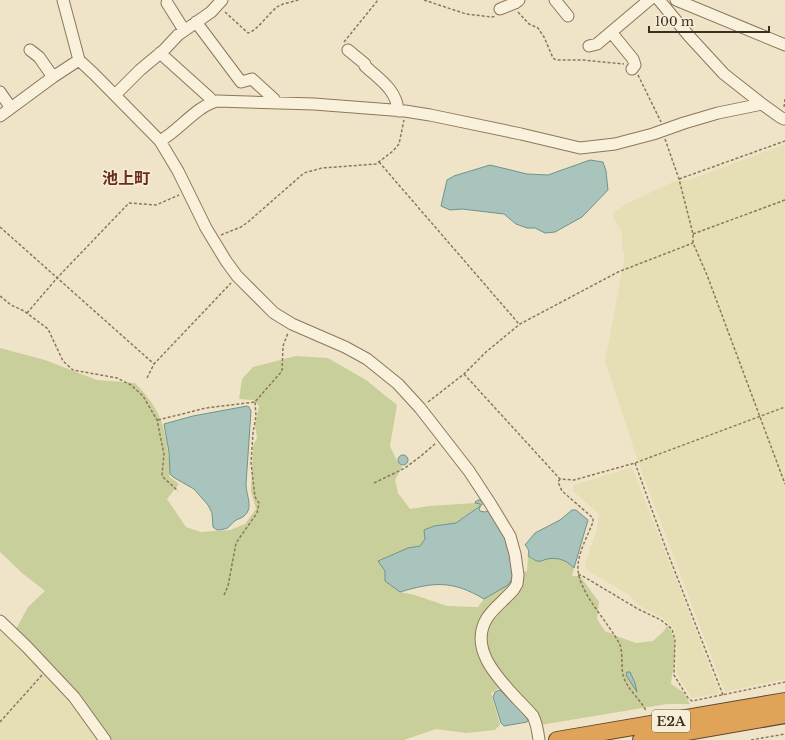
<svg xmlns="http://www.w3.org/2000/svg" width="785" height="740" viewBox="0 0 785 740" font-family="'Libre Baskerville','Noto Sans JP',serif">
<style>
.farmland{fill:#e6deb5}
.green{fill:#c9cf9b}
.water{fill:#a9c4bc;stroke:#6f938a}
.lines{fill:none;stroke-linecap:round;stroke-linejoin:round}
.minor-casing{stroke:#8d765c;stroke-width:13}
.highway-casing{stroke:#5b4430;stroke-width:18}
.path{stroke:#8d765c;stroke-width:1.5;stroke-dasharray:3 2;stroke-linecap:butt}
.minor{stroke:#faf1dc;stroke-width:11}
.highway{stroke:#e0a458;stroke-width:16}
.labels{text-anchor:middle;stroke-width:3;stroke-linejoin:round;paint-order:stroke}
.shield{fill:#f7eed8;stroke:#756857;stroke-width:1}
.shield-label{font-size:13px;font-weight:bold;fill:#3d2e20}
.quarter-label{font-size:16px;font-weight:bold;fill:#6b2e1e;stroke:#f7eed8}
</style>
<rect width="100%" height="100%" fill="#f0e4c8"/>
<path class="farmland" d="M785,144V679L725,692L639,465L605,361L625,256L622,247V232L612,215L626,204L675,181L689,180Z
M632,467L718,688L719,692L716,694L693,698L691,697L676,673L677,647L674,628L661,617L640,606L629,595L587,570L585,564L597,529L599,514L573,491L574,485Z
M0,627L65,692L101,740H0Z"/>
<path class="green" d="M0,348L45,360L97,380L135,383C157,406 164,420 168,452C170,460 168,469 170,477L179,484L167,499L186,527L201,532L230,530L245,524L256,509L251,491L253,446L257,438L255,425L259,406L253,400L239,399L242,379L253,367L296,356L328,358L366,380L397,405L390,446L397,461L402,467L395,480L398,493L410,509L429,506L475,503L480,505L456,523L434,526L424,530L425,539L420,546L408,548L379,560L385,571V581L400,592L415,595L447,606L478,607L484,599L489,595L508,585L515,574L527,571L528,556C532,558 536,561 540,561C542,561 545,560 547,559C558,557 566,561 574,568L572,576H580L599,602L597,619L605,631L619,637L636,643L653,641L663,632L667,626C681,640 673,667 671,684L683,692L690,704H667L540,725L519,695L500,688L491,693L500,725L495,730L466,733L436,729L404,740H110L16,629L28,607L45,591L22,573L0,552Z"/>
<path class="water" d="M590,160L603,162L606,171L608,190L582,217L555,232L545,233L535,228H527L516,224L504,214L462,209L450,210L441,206L447,180L454,176L490,165L527,174L548,175Z
M247,406L249,407L251,411L246,484C246,495 254,508 244,516C242,518 238,519 236,520C227,527 231,529 217,530L213,527L212,513L208,505L194,489L173,477L170,474L169,452L164,424L193,416Z
M398 460a5 5 0 1 1 10 0a5 5 0 1 1-10 0Z
M478,500H481L484,503L481,505L479,509L480,511L485,512L491,510L503,525L515,574L508,585L484,599C452,580 434,582 400,592L385,581V571L378,561L408,548L420,546L425,539L424,530L434,526L456,523L480,506V504L475,503V502Z
M572,510H576L588,520L574,568C566,560 558,557 547,559C543,560 541,562 537,561C534,560 531,557 528,556C530,552 528,548 525,545L535,533L560,520Z
M627,672H630L635,683L637,692L626,675Z
M500,690L523,713L528,720L527,722L504,726L501,723L493,697L495,692Z"/>
<g class="lines">
<g class="minor-casing">
<path id="minor" d="M63,0L79,60L94,74L160,141L178,171L206,228L226,261L237,276L274,313L292,324L345,347L367,359L398,384L420,408L469,471L490,503L510,536L515,554L518,575L517,584L514,589C506,599 494,607 487,618C468,649 499,679 518,700C523,705 529,711 533,716C537,724 538,732 539,740
M555,0L568,16
M659,0L689,36L724,74L762,104
M676,0L785,45
M167,3L184,30
M500,9L515,3L519,0
M196,22L241,82L252,79L274,99L275,102
M611,32L633,59L635,65L632,69
M589,46L597,44L649,0
M30,50L39,57L53,77
M348,50L365,64V66C379,79 397,90 398,111
M160,53L210,98L212,102
M0,92L11,108
M115,95L140,70L164,50L178,35L211,12L222,0
M0,116L53,77L79,60
M160,141C180,130 195,107 217,101L314,104L405,111L430,115L521,134L580,148L615,144L653,134L684,123L718,113L762,104L780,117L784,119
M0,621L27,647L74,697L105,740"/>
</g>
<g class="highway-casing">
<path id="highway" d="M557,740L785,701
M641,740L785,715"/>
</g>
<path class="path" d="M424,0L466,14L492,17L496,16
M225,12L248,33C258,30 268,14 277,7C283,3 292,2 299,0
M518,12L529,24L538,28L544,37L553,58L556,60H583L624,64
M344,42L378,0
M638,75L661,122
M784,107L785,99
M665,139L679,179L693,234V243L707,275L785,484
M379,162L519,324
M679,179L785,141
M0,227L154,364
M693,234L785,200
M221,235L241,227L248,222L304,173L322,168L376,164L393,151L399,144L404,120
M0,296L11,305L24,311L48,329L63,361L73,370L117,378L131,385L143,396L157,420L164,454L162,475L164,478L178,491
M27,313L57,278L129,203L156,205L179,195
M464,374L560,479L574,480L635,463L785,407
M147,378L154,364L231,283
M428,402L464,374L486,352L520,324L618,272L693,243
M158,420L206,408L255,402L282,371L283,346L288,333
M635,463L665,546L723,695
M560,479L558,482L562,491L593,518V522C588,535 579,551 578,565C576,591 609,622 620,645C623,654 621,666 623,675C627,690 640,698 646,711
M374,483L405,468L421,456L436,443
M578,575H581L638,609L661,620L672,629L675,640L674,675L688,698L692,701L785,682
M224,595L228,586L236,543L257,513L259,503L255,497L251,463L253,433L256,416L255,402
M0,722L42,675
M751,740L785,734"/>
<use href="#minor" class="minor"/>
<use href="#highway" class="highway"/>
</g>
<g class="labels">
<rect class="shield" x="652" y="710" width="38" height="22" rx="3"/>
<g class="shield-label">
<text x="671" y="726">E2A</text>
</g>
<g class="quarter-label">
<text x="126" y="184">池上町</text>
</g>
</g>
<path d="M649 26v6h120v-6" fill="none" stroke="#3d2e20" stroke-width="2"/>
<text x="655" y="26" font-size="12" fill="#3d2e20" stroke="#f7eed8" stroke-width="3" paint-order="stroke">100 m</text>
</svg>
